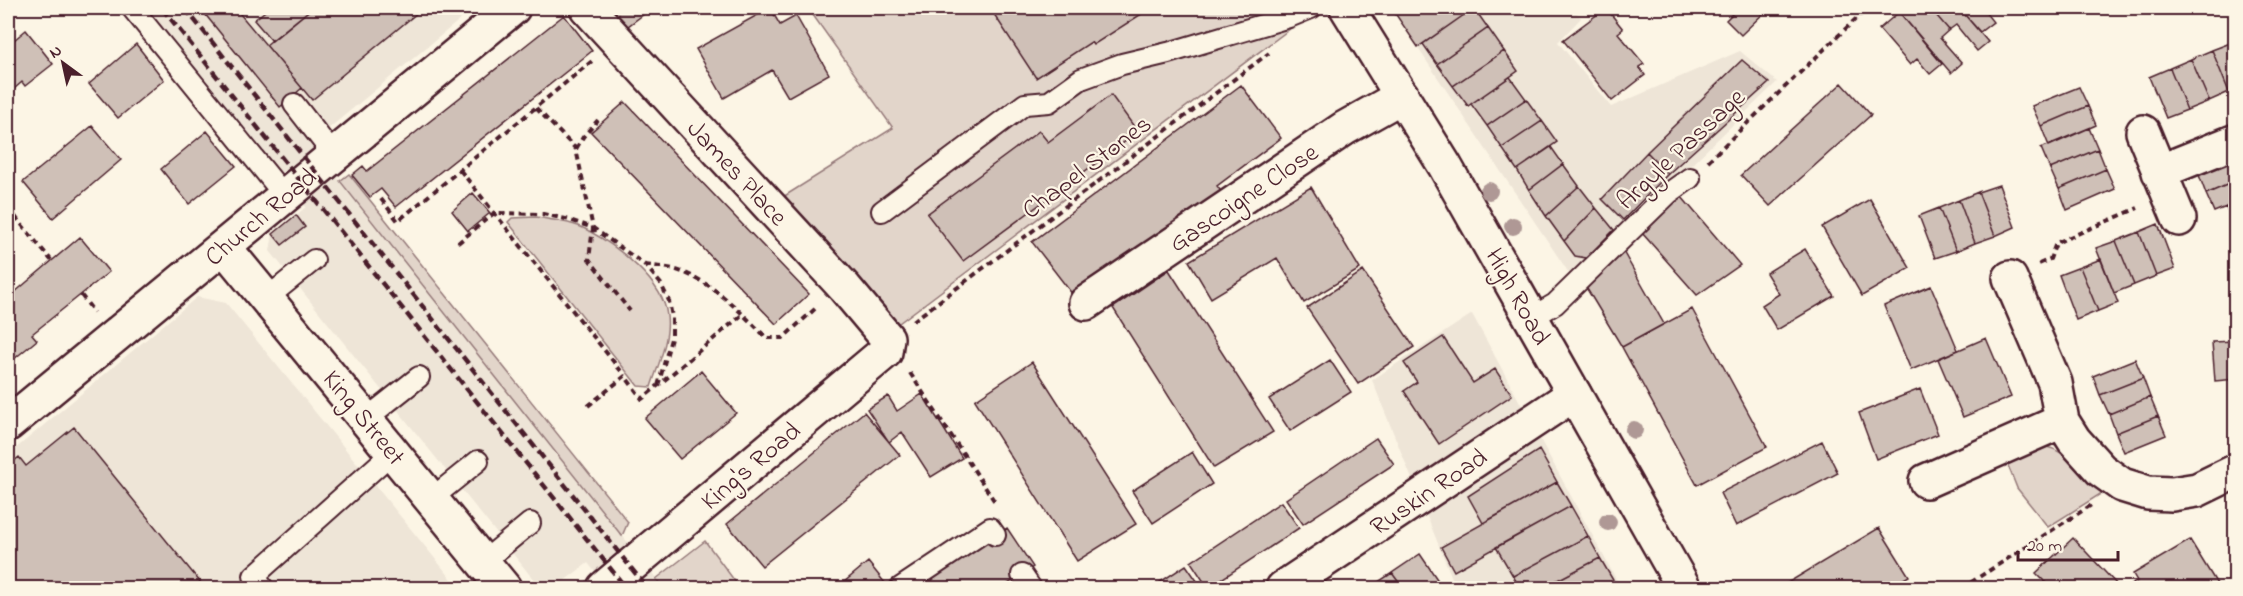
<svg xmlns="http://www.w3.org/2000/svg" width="2243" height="596" viewBox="0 0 2243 596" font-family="'Indie Flower',sans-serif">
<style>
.built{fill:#eee5d7}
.green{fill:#e2d5ca;stroke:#967a7a;stroke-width:1.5}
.building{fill:#cfc0b7;stroke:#4a1f2b;stroke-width:1.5}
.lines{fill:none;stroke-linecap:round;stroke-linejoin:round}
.lane-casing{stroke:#4a1f2b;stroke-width:24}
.street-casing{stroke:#4a1f2b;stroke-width:38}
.primary-casing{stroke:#4a1f2b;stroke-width:38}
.path{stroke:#4a1f2b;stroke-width:4;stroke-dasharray:6 4.5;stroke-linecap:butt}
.lane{stroke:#fcf5e5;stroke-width:20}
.street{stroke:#fcf5e5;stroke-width:33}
.primary{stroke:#fcf5e5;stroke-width:33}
.rail{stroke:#4a1f2b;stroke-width:4.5;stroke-dasharray:9 4.5;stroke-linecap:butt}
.tree{fill:#af9895}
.labels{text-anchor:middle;stroke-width:4.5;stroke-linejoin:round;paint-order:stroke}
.street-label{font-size:26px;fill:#4a1f2b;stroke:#fcf5e5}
</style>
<rect width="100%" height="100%" fill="#fcf5e5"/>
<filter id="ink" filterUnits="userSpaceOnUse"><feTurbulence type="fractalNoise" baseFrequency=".0167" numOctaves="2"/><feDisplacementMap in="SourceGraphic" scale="12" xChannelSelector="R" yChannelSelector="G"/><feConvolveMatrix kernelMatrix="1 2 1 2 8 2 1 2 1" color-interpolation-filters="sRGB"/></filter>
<g filter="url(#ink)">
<path class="built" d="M146,8H474L310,144L664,588H608L588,563L560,584L534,580L270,251L273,234L306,207Z
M1391,8H1573L1581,18L1558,42L1611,107L1740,51L1777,82L1573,279Z
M197,297L226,303L459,588H8V455Z
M1472,314L1621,588H1456L1372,380Z"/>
<path class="green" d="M808,8H1286L1295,25L891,329L775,202L893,128Z
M349,174L628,522L622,536L340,181Z
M536,217C553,220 573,222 589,231C617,246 664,282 667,316C670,339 658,365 651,387L638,386L508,222L512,218Z
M2047,447C2066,451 2091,477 2102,493L2048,527L2017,488L2007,463L2039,448Z
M705,541L740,588H664L656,579Z"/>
<path class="building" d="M200,8H235L302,88L280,107Z
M269,8H312L272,41L254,20Z
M312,8H423L312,100L266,45Z
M603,8H652L624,29Z
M770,8L780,25L796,16L829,74L788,97L772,70L724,98L696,49Z
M990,8H1151L1093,45L1091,42L1036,78Z
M1395,8H1474L1418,47L1392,9Z
M1474,8L1488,28L1437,64L1423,44Z
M1606,8L1623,29L1618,33L1644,64L1639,67L1645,75L1612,101L1563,40Z
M1738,8H1769L1741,35L1726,20Z
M1904,8H1930L1949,30L1940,38L1962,63L1951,73L1899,12Z
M1930,8H1959L1988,42L1977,51L1956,25L1949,30Z
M1959,8H1982L1993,22L1980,32Z
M1899,12L1942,64L1930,74L1917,59L1910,65L1879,29Z
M564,15L592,51L396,207L381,189L370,197L352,175L363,166L367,171Z
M1488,28L1504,51L1453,86L1437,64Z
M26,30L53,64L25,86L22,82L8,94V45Z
M2233,42L2236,47V90L2229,92L2212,50Z
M136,44L164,80L118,118L89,84Z
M2212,50L2229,92L2209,101L2191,59Z
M1504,51L1518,71L1468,106L1453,86Z
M2191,59L2209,101L2187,110L2170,68Z
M1742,60L1769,83L1668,174L1647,152Z
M2170,68L2187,110L2166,118L2149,77Z
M1510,77L1526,99L1487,126L1471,104Z
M1842,83L1871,115L1770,206L1741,175Z
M1241,85L1281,138L1217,186L1223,194L1073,295L1032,242Z
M2079,87L2088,106L2041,126L2032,106Z
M1111,95L1138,132L963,261L927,214L1039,131L1048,142Z
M1526,99L1542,121L1502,148L1487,126Z
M625,102L809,294L776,324L591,132Z
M2088,106L2096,125L2049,146L2041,126Z
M1542,121L1557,142L1517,170L1502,148Z
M92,126L121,160L53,218L23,182Z
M2089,128L2098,149L2050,169L2041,148Z
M207,131L236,166L189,204L161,169Z
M1551,147L1563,164L1529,190L1517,170Z
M2098,149L2106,169L2059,189L2050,169Z
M1647,152L1668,174L1623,220L1602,199Z
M2236,160V181L2206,194L2199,175Z
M1563,164L1579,186L1546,216L1529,190Z
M2106,169L2115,189L2067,210L2059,189Z
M2236,181V203L2214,212L2206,194Z
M1999,185L2015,227L1995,236L1978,192Z
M1579,186L1596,208L1564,241L1546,216Z
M1311,187L1360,269L1304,303L1277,258L1211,298L1189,261Z
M1978,192L1995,236L1975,243L1959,200Z
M473,193L490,213L468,231L452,211Z
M1681,196L1740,265L1697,295L1642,233Z
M1870,199L1910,268L1862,296L1822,227Z
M1959,200L1975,243L1956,251L1939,208Z
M2236,203V227L2234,228L2226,207Z
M1596,208L1614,230L1586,258L1575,256L1564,241Z
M1939,208L1956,251L1935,258L1919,216Z
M296,215L305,227L282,245L273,234Z
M2158,224L2175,269L2156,276L2139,232Z
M2139,232L2156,276L2134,285L2116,241Z
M80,237L109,272L32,334L37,340L8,364V298Z
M2116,241L2134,285L2114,293L2096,248Z
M1621,248L1664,324L1622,347L1584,284Z
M1805,249L1834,296L1777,330L1762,305L1779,294L1766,273Z
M2101,259L2118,303L2098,311L2080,267Z
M2080,267L2098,311L2076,320L2059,275Z
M1169,270L1273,432L1214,468L1113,308Z
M1363,271L1414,347L1358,384L1307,308Z
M1931,286L1958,350L1911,370L1884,306Z
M1692,309L1767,447L1697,485L1622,347Z
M1443,337L1473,383L1495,369L1512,395L1439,444L1404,391L1417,382L1404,363Z
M1986,338L2011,397L1963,417L1938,359Z
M2236,341V379L2215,381L2212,342Z
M2135,359L2143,378L2100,395L2093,376Z
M1330,360L1351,392L1290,431L1269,399Z
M1032,362L1136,524L1077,561L975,400Z
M701,371L736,413L680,459L645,418Z
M2143,378L2150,397L2109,414L2100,395Z
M1920,389L1938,434L1876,459L1859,413Z
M922,394L962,458L931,477L902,432L889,442L867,409L888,396L897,411Z
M2150,397L2158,416L2116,433L2109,414Z
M864,412L900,455L762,566L727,524Z
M2158,416L2166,435L2124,452L2116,433Z
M74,427L205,588H8V466L19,457L26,466Z
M1376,438L1394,464L1303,524L1286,499Z
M1822,441L1838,473L1736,526L1720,493Z
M1539,450L1557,482L1483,523L1468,496Z
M1192,452L1212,484L1153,523L1132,491Z
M1557,482L1571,506L1454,571L1441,547Z
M1281,502L1299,528L1208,588L1191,562Z
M1571,506L1588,536L1513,576L1496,547Z
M1007,528L1033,567L1002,588H916Z
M1879,528L1909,576L1888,588H1779Z
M1588,536L1600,558L1542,588H1520L1513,576Z
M2073,538L2120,588H2051L2036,573Z
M2190,540L2217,584L2209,588H2126L2137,581L2133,574Z
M1420,554L1443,588H1403L1392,573Z
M1600,558L1617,587L1613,588H1542Z
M868,562L889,588H837Z
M1186,565L1202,588H1151Z
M1392,573L1403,588H1369Z"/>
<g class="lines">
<g class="lane-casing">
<path id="lane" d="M132,8L284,195
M294,104L333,154
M882,211L1025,104L1049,102L1081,79L1122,64L1168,53L1289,17L1311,8
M267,298L314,260
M1531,318L1555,304L1669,193L1690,178
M366,419L419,377
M431,499L478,461
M483,562L530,523
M1022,575L1031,588
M263,588L254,576L393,452
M900,588L990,528L995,535"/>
</g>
<g class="street-casing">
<path id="street" d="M587,8L845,288L887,338L885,352L604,588
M2143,132L2179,219
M2159,172L2236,141
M224,247L504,588
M2010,278L2055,383L2062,421L2074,440L2101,470L2122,485L2148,493L2172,494L2197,490L2236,471
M1086,303L1345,128L1402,96
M8,424L513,8
M1926,481L2062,421
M1283,588L1574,394"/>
</g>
<g class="primary-casing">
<path id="primary" d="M1347,8L1445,166L1684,588"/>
</g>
<path class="path" d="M536,108L576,149L593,228L589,259L630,311
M576,149L583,137L598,120
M1708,161L1862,13
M460,170L625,376
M381,199L398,221L592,61
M8,208L51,260
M458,243L494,213L543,214L570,220L593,228L645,265L661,284L669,301L672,317V335L658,386
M2039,264L2050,259L2056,243L2138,208
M645,265C654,266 664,267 673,269C711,279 740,312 767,338H783L817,307
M81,295L94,312
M913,321L1269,53
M910,373L995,502
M588,406L625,376L642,399L743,314
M1962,588L2093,504"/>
<use href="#lane" class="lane"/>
<use href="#street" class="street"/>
<use href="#primary" class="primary"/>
<path class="rail" d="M162,8L626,588
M185,8L647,588"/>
</g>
<g class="tree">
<circle cx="1489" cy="191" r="9"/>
<circle cx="1513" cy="226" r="9"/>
<circle cx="1634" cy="430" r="9"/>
<circle cx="1608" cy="522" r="9"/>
</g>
</g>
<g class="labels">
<g class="street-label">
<text transform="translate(1680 148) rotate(-43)" y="9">Argyle Passage</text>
<text transform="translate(1086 166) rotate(-37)" y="9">Chapel Stones</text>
<text transform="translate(738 172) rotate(47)" y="9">James Place</text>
<text transform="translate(1243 197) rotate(-34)" y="9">Gascoigne Close</text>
<text transform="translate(260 216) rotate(-40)" y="9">Church Road</text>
<text transform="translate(1519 296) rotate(61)" y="9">High Road</text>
<text transform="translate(365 417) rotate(51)" y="9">King Street</text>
<text transform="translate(750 465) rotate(-40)" y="9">King's Road</text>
<text transform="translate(1428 491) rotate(-34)" y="9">Ruskin Road</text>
</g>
</g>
<rect width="2243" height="596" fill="none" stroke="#fcf5e5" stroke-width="30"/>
<rect x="15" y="15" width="2213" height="566" fill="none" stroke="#4a1f2b" stroke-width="2" filter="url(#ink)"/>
<g transform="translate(63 63) rotate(327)" stroke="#fcf5e5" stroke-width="4.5" paint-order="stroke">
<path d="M0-4.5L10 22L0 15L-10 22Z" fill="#4a1f2b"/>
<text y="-9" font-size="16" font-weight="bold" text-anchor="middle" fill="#4a1f2b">N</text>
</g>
<path d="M2018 551v9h100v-9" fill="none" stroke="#4a1f2b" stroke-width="3"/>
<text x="2027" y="551" font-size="18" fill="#4a1f2b" stroke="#fcf5e5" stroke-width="4.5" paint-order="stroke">20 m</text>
</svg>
